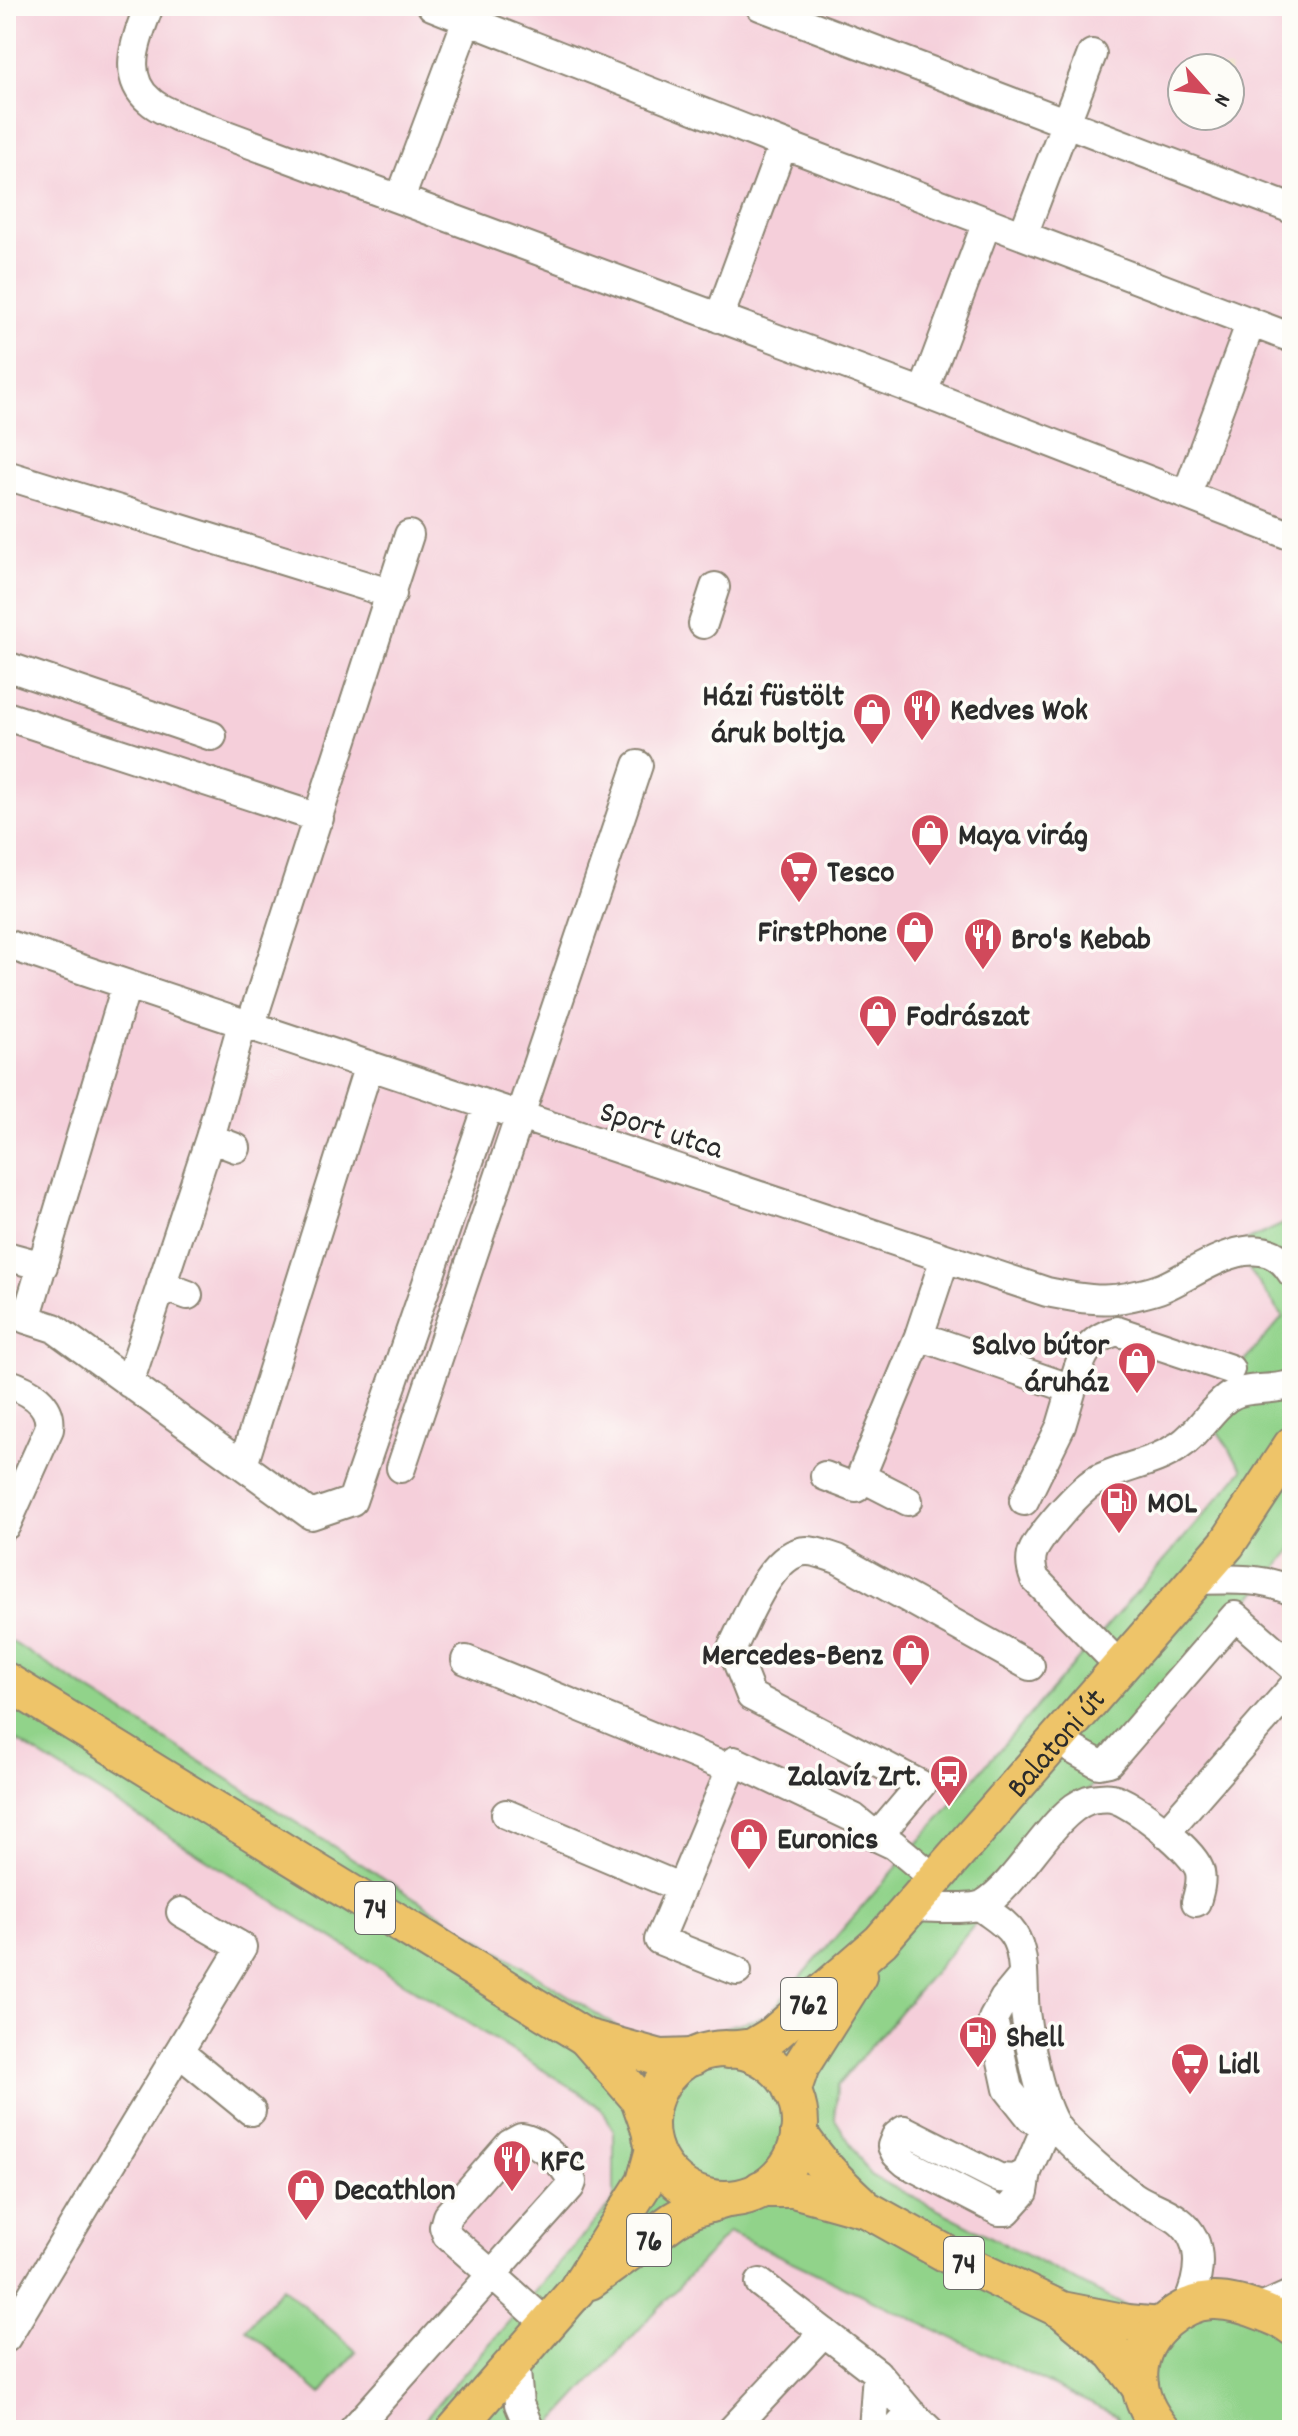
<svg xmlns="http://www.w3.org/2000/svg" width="1298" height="2436" viewBox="0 0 1298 2436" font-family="Dekko,sans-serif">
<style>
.built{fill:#f5cfda;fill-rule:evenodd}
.green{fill:#91d38a;stroke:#5e7f5a;stroke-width:2}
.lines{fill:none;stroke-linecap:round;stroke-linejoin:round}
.minor-casing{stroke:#8c8473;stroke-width:32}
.major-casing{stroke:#8c8473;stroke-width:40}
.minor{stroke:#fff;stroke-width:28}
.major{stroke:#eec469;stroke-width:36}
.labels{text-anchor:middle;stroke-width:7;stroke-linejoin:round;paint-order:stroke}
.shield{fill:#fdfcf7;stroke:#6a6a68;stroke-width:2}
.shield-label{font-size:30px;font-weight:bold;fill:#2b2b2b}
.poi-label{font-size:32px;font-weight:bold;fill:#2b2b2b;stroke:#fdfcf7;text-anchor:start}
.street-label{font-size:32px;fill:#2b2b2b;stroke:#fdfcf7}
</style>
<rect width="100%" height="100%" fill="#fdfcf7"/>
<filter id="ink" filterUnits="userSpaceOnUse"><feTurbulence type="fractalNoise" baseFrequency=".0125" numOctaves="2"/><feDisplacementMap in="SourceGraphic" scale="16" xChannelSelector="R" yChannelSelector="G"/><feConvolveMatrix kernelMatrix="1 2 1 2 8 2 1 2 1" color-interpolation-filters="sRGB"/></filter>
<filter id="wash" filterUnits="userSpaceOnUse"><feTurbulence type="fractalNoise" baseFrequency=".006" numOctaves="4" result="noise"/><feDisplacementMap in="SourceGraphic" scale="32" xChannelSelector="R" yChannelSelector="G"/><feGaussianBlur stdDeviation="1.8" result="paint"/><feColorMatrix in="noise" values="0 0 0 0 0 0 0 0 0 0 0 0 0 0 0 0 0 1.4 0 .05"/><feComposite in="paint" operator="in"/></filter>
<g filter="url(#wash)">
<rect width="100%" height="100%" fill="#ecdebb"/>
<path class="built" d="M6,6H1292V1220L1233,1247L1283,1317L1203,1409L1243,1470L767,2016L649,2047L6,1638ZM1182,68H1230V116H1182Z
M1292,1550V2272L1278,2287L1178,2292L1137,2312L869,2175L835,2119L837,2086Z
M6,1734L583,2095L604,2112L614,2131V2200L415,2430H6Z
M729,2232L1117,2416L1121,2430H546Z"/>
<path class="green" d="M1292,1220V1550L837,2086L835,2119L870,2175L1137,2312L1178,2292L1278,2287L1292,2272V2430H1121L1117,2416L729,2232L546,2430H415L614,2200V2131L604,2112L583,2095L6,1734V1638L649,2047L767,2016L1243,1470L1203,1409L1283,1317L1233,1247Z
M282,2287L356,2351L321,2394L246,2329Z"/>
</g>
<g filter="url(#ink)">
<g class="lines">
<g class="minor-casing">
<path id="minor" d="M149,6C138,36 119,76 150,101C157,108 169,112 178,117L923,393L1292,536
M432,6L783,144L1292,338
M760,6L1292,209
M400,199L467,20
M1023,235L1092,54
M719,318L783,144
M923,393L987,222
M6,475L392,594
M1187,494L1251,322
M703,624L715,587
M6,666L212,736
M6,716L319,818
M6,944L1047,1292C1074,1297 1101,1303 1128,1297C1140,1294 1153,1292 1164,1287C1201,1271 1260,1222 1292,1273
M126,986L26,1319L54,1328L311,1515L352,1501L488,1106
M250,1027L409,535
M210,1138L236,1148
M6,1256L43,1266
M945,1258L919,1336L1072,1389C1080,1360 1085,1340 1117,1331L1230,1369
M161,1285L188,1295
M6,1383C29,1390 53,1404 49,1429L6,1525
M129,1383L210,1138L242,1024
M243,1465L369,1065
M401,1468L638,765
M825,1476L856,1488L919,1336
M861,1477L908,1501
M1024,1501L1061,1426L1072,1389
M1196,1580C1229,1579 1262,1577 1292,1591
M466,1660L731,1769L734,1761L854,1818L877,1837L894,1845L935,1879
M1120,1666L1035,1579C1031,1569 1029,1559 1034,1549C1043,1532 1078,1491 1095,1481C1122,1466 1153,1464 1179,1446C1198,1434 1209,1411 1227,1398C1245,1385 1272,1392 1292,1384
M1056,1740L1099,1764L1109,1762L1235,1616L1292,1666
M506,1814L681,1888L731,1769
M1165,1833L1292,1688
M877,1837L921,1785L751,1696L732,1648C746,1621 771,1551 807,1551C817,1551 828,1556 838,1559L1030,1666
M681,1888L659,1940L737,1971
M980,1906C991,1915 1005,1922 1013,1934C1027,1955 1022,1988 1025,2012C1029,2043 1040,2103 1057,2128C1067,2142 1125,2192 1140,2200C1153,2207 1166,2211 1178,2220C1207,2242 1200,2280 1185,2308
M910,1907C927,1907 971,1911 984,1904C1021,1881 1052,1813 1088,1800C1094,1798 1106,1797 1112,1798C1132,1802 1196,1852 1200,1872C1202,1882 1199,1892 1196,1902
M1023,1976L1004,1999L993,2019L1008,2089L1031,2118L1058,2130
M179,2052L251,2111
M1027,2172L1016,2179L999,2178L904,2130L896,2136L892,2146L896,2154L906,2163L999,2211H1007L1024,2192L1027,2172L1046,2127
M760,2283L877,2373L873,2430
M1257,2310L1292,2294
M6,2338L242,1947L181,1912
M515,2361L519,2404L530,2430
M877,2373L911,2413
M353,2430L570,2187L572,2182C567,2166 538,2140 521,2138L510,2144L447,2216L444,2227L447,2235C481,2265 514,2294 547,2324
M732,2430L824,2332
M895,2430L911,2413L929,2430"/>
</g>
<g class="major-casing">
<g id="major">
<path d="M6,1681L585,2037L661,2058L693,2057"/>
<path d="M586,2038L639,2099L650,2130"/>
<circle cx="725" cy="2124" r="75"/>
<path id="s1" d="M728,2050L753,2047L773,2035L881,1941L1227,1544L1292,1445"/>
<path d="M792,2092L801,2066L858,1976"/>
<path d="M799,2133C816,2160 837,2182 861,2204"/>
<path d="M761,2189H793L868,2210L963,2263L1062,2310L1128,2323L1161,2326"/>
<path d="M590,2281L674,2220L693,2209L727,2199"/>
<path d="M1067,2314L1114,2353L1140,2387"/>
<path d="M455,2430L576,2291L645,2182L654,2149"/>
<path d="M1162,2430C1132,2395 1130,2353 1166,2321C1179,2310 1194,2302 1211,2301C1229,2300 1248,2306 1265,2313C1274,2317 1284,2320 1292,2327"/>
</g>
</g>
<use href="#minor" class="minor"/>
<use href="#major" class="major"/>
</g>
</g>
<defs>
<g id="restaurant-pin" transform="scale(2)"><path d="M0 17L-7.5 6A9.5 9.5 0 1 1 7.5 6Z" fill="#d1495b" stroke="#fdfcf7"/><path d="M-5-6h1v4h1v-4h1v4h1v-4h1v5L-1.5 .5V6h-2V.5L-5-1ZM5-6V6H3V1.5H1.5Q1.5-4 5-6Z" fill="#fff"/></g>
<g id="shop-pin" transform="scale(2)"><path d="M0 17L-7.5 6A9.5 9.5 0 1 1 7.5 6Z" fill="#d1495b" stroke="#fdfcf7"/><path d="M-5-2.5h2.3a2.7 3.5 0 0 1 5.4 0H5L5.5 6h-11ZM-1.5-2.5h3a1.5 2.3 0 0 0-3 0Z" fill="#fff"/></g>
<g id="supermarket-pin" transform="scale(2)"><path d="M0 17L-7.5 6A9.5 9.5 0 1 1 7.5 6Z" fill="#d1495b" stroke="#fdfcf7"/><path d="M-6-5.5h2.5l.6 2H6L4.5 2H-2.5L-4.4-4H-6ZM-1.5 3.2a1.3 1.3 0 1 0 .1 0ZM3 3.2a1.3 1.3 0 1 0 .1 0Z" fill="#fff"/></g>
<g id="fuel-pin" transform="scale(2)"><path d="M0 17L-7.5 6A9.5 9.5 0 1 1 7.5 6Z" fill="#d1495b" stroke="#fdfcf7"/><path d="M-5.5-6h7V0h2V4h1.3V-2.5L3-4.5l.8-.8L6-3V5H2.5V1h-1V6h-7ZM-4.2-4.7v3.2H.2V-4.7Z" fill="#fff"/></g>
<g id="bus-pin" transform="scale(2)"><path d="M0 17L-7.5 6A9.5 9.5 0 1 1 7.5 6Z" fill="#d1495b" stroke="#fdfcf7"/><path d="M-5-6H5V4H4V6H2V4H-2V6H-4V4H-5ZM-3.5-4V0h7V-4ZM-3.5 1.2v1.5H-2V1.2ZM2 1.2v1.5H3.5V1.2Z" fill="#fff"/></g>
</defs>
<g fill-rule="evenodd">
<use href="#restaurant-pin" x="922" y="708"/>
<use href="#shop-pin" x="872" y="712"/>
<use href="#shop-pin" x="930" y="833"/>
<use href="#supermarket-pin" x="799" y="870"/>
<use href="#shop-pin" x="915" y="930"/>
<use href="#restaurant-pin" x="983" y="937"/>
<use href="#shop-pin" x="878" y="1014"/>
<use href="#shop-pin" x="1137" y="1361"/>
<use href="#fuel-pin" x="1119" y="1501"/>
<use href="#shop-pin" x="911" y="1653"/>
<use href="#bus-pin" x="949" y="1774"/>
<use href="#shop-pin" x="749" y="1837"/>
<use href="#fuel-pin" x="978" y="2035"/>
<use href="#supermarket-pin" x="1190" y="2062"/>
<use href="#restaurant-pin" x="512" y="2159"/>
<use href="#shop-pin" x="306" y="2188"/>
</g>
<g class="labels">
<g class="shield">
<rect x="355" y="1882" width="40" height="52" rx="6"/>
<rect x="781" y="1978" width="56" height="52" rx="6"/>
<rect x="627" y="2214" width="44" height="52" rx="6"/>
<rect x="944" y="2237" width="40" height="52" rx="6"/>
</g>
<g class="shield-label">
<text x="375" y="1918">74</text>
<text x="809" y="2014">762</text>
<text x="649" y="2250">76</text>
<text x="964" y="2273">74</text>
</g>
<g class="poi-label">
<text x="844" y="705" text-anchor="end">Házi füstölt<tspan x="844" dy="37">áruk boltja</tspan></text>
<text x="950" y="719">Kedves Wok</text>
<text x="958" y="844">Maya virág</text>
<text x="827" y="881">Tesco</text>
<text x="887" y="941" text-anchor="end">FirstPhone</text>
<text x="1011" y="948">Bro's Kebab</text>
<text x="906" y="1025">Fodrászat</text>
<text x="1109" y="1354" text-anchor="end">Salvo bútor<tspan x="1109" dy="37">áruház</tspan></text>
<text x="1147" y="1512">MOL</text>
<text x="883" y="1664" text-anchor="end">Mercedes-Benz</text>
<text x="921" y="1785" text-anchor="end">Zalavíz Zrt.</text>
<text x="777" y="1848">Euronics</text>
<text x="1006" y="2046">Shell</text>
<text x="1218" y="2073">Lidl</text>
<text x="540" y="2170">KFC</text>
<text x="334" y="2199">Decathlon</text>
</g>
<g class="street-label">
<text transform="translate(662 1128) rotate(18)" y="11">Sport utca</text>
<text dy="11" stroke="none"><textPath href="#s1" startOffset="456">Balatoni út</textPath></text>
</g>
</g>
<rect width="1298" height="2436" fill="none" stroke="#fdfcf7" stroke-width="32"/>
<g transform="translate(1206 92) rotate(117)"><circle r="38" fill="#fdfcf7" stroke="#a9a8a5" stroke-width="2"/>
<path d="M0-6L14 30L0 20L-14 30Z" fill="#d1495b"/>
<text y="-12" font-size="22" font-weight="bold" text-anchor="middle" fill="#2b2b2b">N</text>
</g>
</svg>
